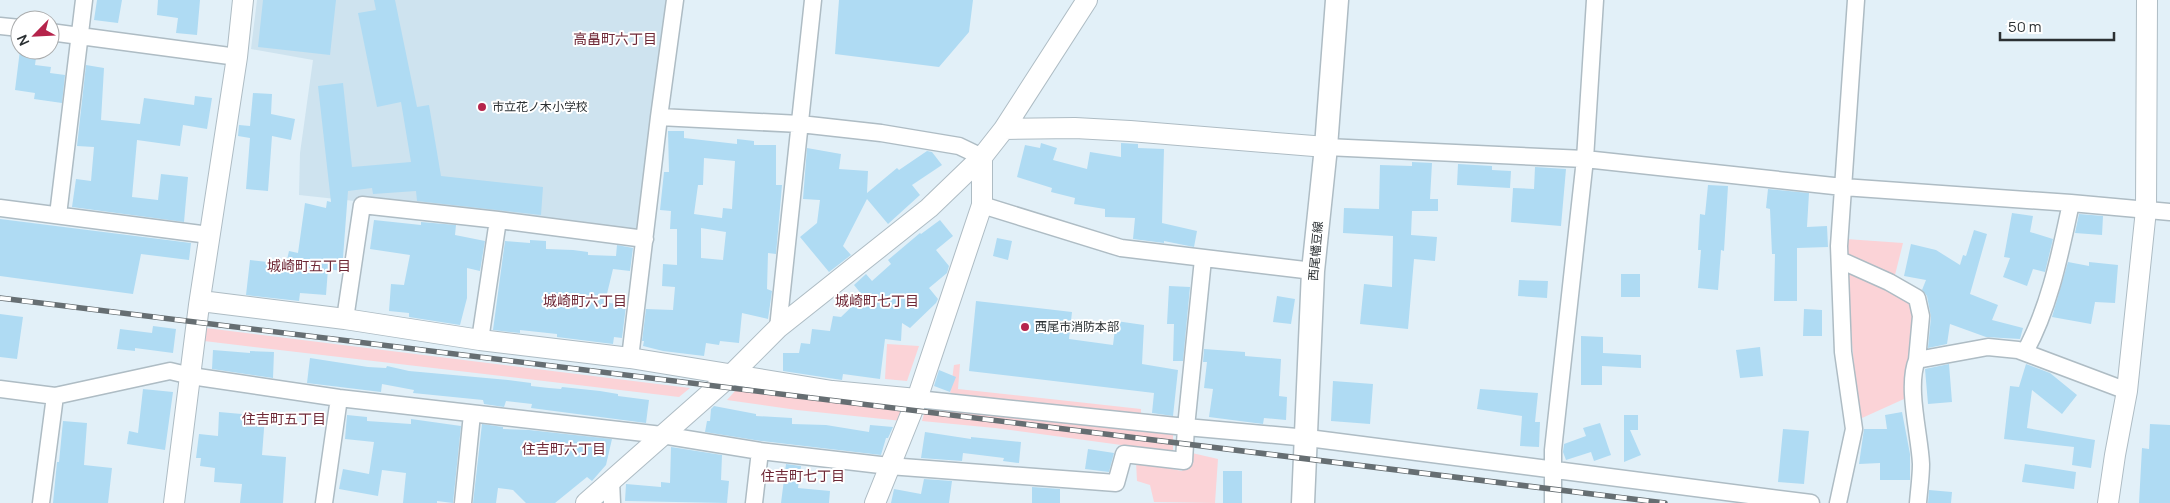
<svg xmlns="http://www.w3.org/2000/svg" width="2170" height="503" viewBox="0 0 2170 503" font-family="Manrope,'Noto Sans JP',sans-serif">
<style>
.built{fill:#cee3ef}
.green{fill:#fbd3d7}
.building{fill:#afdbf3;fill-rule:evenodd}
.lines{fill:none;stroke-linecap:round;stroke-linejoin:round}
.minor-casing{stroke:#aebcc4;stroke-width:19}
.tertiary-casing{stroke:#aebcc4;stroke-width:22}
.secondary-casing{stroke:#aebcc4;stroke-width:25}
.minor{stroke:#fff;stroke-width:16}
.tertiary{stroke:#fff;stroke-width:20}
.secondary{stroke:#fff;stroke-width:22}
.rail-casing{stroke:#666e72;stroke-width:5.5}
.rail{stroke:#fff;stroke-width:4;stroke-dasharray:11;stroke-linecap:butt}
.poi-dot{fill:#b5244b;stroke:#fff;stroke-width:2}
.labels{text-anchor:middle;stroke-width:4;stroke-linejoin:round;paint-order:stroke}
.poi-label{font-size:12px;fill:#2b3033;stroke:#fff;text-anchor:start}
.street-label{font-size:12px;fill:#2b3033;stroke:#fff}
.neighbourhood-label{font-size:14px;fill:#6f2937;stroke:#fff}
</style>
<rect width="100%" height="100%" fill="#e2f0f8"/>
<path class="built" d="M257,0H671L642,232L299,195L300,153L313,60L251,49Z"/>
<path class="green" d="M1846,239L1903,243L1894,279L1844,257Z
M1846,268L1912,302L1917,315L1904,399L1862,418L1857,405Z
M206,328L690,388L679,397L204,341Z
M887,344L919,346L907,381L885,379Z
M960,364L958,389L1141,409V417L950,395L954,365Z
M743,382L909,403L902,421L797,410L727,400Z
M927,403L1173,430V452L995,428L922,421Z
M1192,453L1218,459L1215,503L1154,502L1150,485L1137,481L1136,462L1182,471Z"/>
<path class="building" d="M97,0H122L118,23L94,20Z
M158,0H200L197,35L176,33L178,18L157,15Z
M263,0H336L330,55L258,47Z
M374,0H395L417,107L429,105L441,176L543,187L541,215L417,201L416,191L373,194L372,188L348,191L342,271L328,269L326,295L300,293L299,301L246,295L250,260L286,264L289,251L298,253L305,203L326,208L327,201L331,202L318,86L343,83L352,167L411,162L401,102L377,107L358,13L376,10Z
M839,0H973L969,32L939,67L835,54Z
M20,50H37L35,65L51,67L50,73L65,75L62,103L34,99L35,93L15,90Z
M86,65L104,68L101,120L140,124L144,98L194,105L195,96L212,98L207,129L183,125L180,146L137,140L132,197L158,200L161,174L188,177L184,222L72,207L76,179L91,181L94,147L77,146Z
M253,93L272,94L271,114L295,119L291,140L272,136L268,191L246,189L250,138L238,136L239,125L250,126Z
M668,131H684V138L737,144V139L754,141V145H776V185H782L776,254L768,253L767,289L772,291L768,319L742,313L739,343L720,341L719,345L706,343L704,356L663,351L643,346L644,341H642L646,309L673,310L675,287L662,286L663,264L677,265V229H670L671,211L660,210L664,172H669ZM704,158L735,161L732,209L723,208L722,218L694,214L698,185H703ZM701,228L726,232L723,260L701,258Z
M1041,143L1057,148L1053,160L1087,169L1090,152L1121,157V143L1138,144V148L1164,149L1162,223L1197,231L1194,247L1164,241V243L1133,239L1135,218L1105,217V209L1074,204L1075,198L1051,192L1052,188L1017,177L1025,145L1040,148Z
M807,148L841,154L839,169L868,171L867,193L897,168L899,170L927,151L932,152L942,165L912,185L920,195L888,224L867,199L843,246L851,255L829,272L800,237L817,223L820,200L803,199Z
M1412,162L1432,163L1430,199H1438V211H1412L1411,235L1437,237L1435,261L1414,259L1408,329L1360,324L1364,284L1392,287L1393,236L1343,233L1344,208L1379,209L1380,165L1412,166Z
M1458,164L1492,166V170L1511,171L1510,188L1457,185Z
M1535,167L1566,169L1561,226L1511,222L1513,188L1534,189Z
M1708,185L1728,186L1724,251L1721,250L1718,290L1698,288L1701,250H1698L1700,214L1705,215Z
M1768,189L1809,193L1807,227L1827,226L1828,247L1797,248V301H1774L1775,254H1772L1770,209L1766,208Z
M2012,213L2033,216L2030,232L2053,239L2045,272L2033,269L2027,286L2003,277L2010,258L2004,257Z
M2079,214L2103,216L2102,235L2075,233Z
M0,219L191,243L189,260L141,254L133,294L0,276Z
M374,220L421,225V222L456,225L455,235L485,241L480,271L467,268V298L460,325L409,317V313L389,311L391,284L404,285L410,255L370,249Z
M940,220L953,236L936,250L949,266L947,273L929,288L938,299L936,303L910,328L902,323L901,341L885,339L880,379L843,374L842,380L783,371V353H799L801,343L810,344L812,329L830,331L833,316L841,317L863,296L854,285L866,274L872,281L891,264L888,260L920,233L921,234Z
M1974,230L1987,234L1970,294L1998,305L1992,320L2023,328L2020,339L1986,337L1950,324L1947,344L1928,348L1931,317L1927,296L1922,290L1926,280L1904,276L1911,244L1936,250L1960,265L1963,255L1966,256Z
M997,238L1012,241L1008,260L993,256Z
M530,240L546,241V249L573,250L588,252V255L616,256L617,245L633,248L630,271L613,269L605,302L626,306L622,338L614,337L613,344L557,337V334L520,330V333L493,330L505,241L530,243Z
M2068,262L2089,266V262L2118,265L2115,303L2095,302L2091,324L2052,317Z
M1621,274H1640V297H1621Z
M1519,280L1548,281L1547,298L1518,296Z
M1169,286L1190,287L1183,361H1173L1174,324H1167Z
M1277,296L1295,299L1291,324L1273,322Z
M976,301L1072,312L1069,339L1113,345L1116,321L1144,325L1142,364L1178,370L1173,416L1152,413L1154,393L969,371Z
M1804,309L1822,310V336H1803Z
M0,314L23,317L17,359L0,357Z
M153,326L176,329L173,353L135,348V351L117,349L120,329L152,333Z
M1581,336L1603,337V353L1641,355V368L1602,366V385H1581Z
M1760,347L1763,376L1740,378L1736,350Z
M1204,349L1245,352V356L1281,359L1279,396L1287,397L1286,420L1264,418L1263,424L1209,417L1213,389L1204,388L1207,362H1203Z
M213,350L250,353V351L274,352L273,378L212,369Z
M310,358L368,367L386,368L387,366L409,371L508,380L531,383V386L549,388L561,389L562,387L600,391L618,394V396L649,400L646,423L531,408L532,404L506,401L504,407L484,404L483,400L413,393L414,390L382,384L381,392L307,383Z
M1949,364L1952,402L1928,404L1925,369Z
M2026,364L2050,373L2077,395L2062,414L2032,390L2027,428L2095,440L2091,468L2072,465L2074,447L2004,439L2010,386L2019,387Z
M939,370L956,377L950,392L934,386Z
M1333,381L1373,384L1370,424L1331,421Z
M143,389L173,392L165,450L127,444L129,431L138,433Z
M1480,389L1538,393L1535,422H1540L1539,447L1520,446L1522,416L1477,409Z
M714,406L756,414V416L792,418V424L826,425L869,432L870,425L893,427L888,438H886L881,455L761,441L705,432L707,421H710L711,409Z
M219,412L265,416L262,455L286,457L283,503H240L242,484L214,482L215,468L200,466L201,458H196L199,434L218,436Z
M1902,412L1910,454V480H1880V463L1859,464L1864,429H1887L1885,415Z
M347,415L367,417V421L411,424V419L461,426L453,503L437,501V503H403L406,473L382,470L378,496L339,489L343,469L369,474L374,442L345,439Z
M1624,415H1638V430H1630L1641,455L1624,462Z
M63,421L87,423L84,465L112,468L108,503H53L57,462H59Z
M1600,423L1611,455L1594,461L1591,452L1566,460L1563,452L1564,444L1586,436L1583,428Z
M482,424L503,427V429L529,430L612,439L606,465L592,481L587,477L555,503H526L513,490L498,488L496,503H473Z
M2150,424L2170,425V503H2139L2142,448L2149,449Z
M1783,429L1809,431L1804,484L1778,482Z
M925,432L971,439V437L1021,442L1019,463L1003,461L1004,458L963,453L962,461L921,458Z
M671,447L722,455L721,480L729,481L727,503L625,501L626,484L661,487V482L670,483Z
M1088,449L1114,453L1109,472L1085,469Z
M786,464L801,466L798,488L830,491L829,503H781Z
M2025,464L2076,472L2074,489L2022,482Z
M1223,471H1242V503H1223Z
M924,479L952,481L949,503H891L894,489L921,494Z
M1032,487L1060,489V503H1032Z
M1929,490L1952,492L1951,503H1928Z"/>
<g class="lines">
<g class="minor-casing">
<path id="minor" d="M0,26L20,28
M50,32L237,57
M659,117L800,124L881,133L959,146L982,157
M1326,147L1585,159L1843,187L2071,203L2170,212
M982,205L1121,248L1313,271
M0,208L209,235
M58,215L84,0
M1203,259L1186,427L1308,438L1811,503
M1840,260L1889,282L1917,298L1921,316L1917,360
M345,319L362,205L498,220L645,239
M778,328L813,0
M480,340L498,220
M2025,352C2050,306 2060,254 2071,203
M630,358L659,117L675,0
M0,389L55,396L170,371L191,376L339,398L662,435L760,451L889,466L1116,483L1124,454L1184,461L1186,427L917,399
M611,481L612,503
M41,503L55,396
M324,503L339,398
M463,503L472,414
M754,503L760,451
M1553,503V450L1585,159L1595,0
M1838,503L1854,429L1843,352L1839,246L1856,0
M1918,503C1919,490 1921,477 1921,464C1920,436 1906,387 1917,360L1988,347L2018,350L2127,391"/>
</g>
<g class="tertiary-casing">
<path id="tertiary" d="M1004,129L1075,128L1130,131L1326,147
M201,301L345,319L480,340L630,358L832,391L917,399
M174,503L199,305L237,57L243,0
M586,503L731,375L778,328L929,208L982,157L1004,129L1087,0
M875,503L917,399L982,205V157
M2108,503L2115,455L2127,391L2146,210L2147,0"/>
</g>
<g class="secondary-casing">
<path id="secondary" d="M1303,503L1313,271L1326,147L1337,0"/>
</g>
<use href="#minor" class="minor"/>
<use href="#tertiary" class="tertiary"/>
<use href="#secondary" class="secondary"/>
<g class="rail-casing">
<path id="rail" d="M0,298L1665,503"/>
</g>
<use href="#rail" class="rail"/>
</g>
<g class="poi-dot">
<circle cx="482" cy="107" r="5"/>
<circle cx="1025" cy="327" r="5"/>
</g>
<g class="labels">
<g class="poi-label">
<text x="492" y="111">市立花ノ木小学校</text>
<text x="1035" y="331">西尾市消防本部</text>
</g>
<g class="street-label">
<text transform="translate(1316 251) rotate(-85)" y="4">西尾幡豆線</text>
</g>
<g class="neighbourhood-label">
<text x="615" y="44">高畠町六丁目</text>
<text x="309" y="271">城崎町五丁目</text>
<text x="585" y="306">城崎町六丁目</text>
<text x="877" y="306">城崎町七丁目</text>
<text x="284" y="424">住吉町五丁目</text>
<text x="564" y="454">住吉町六丁目</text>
<text x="803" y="481">住吉町七丁目</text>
</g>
</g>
<g transform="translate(35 35) rotate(246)"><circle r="24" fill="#ffffff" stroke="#aaacad"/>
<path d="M0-4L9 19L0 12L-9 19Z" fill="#b5244b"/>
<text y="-8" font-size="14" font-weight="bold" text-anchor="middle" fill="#2b3033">N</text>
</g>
<path d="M2000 32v8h114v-8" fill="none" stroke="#2b3033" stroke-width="2.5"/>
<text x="2008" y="32" font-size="15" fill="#2b3033" stroke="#ffffff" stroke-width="4" paint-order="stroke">50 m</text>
</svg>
